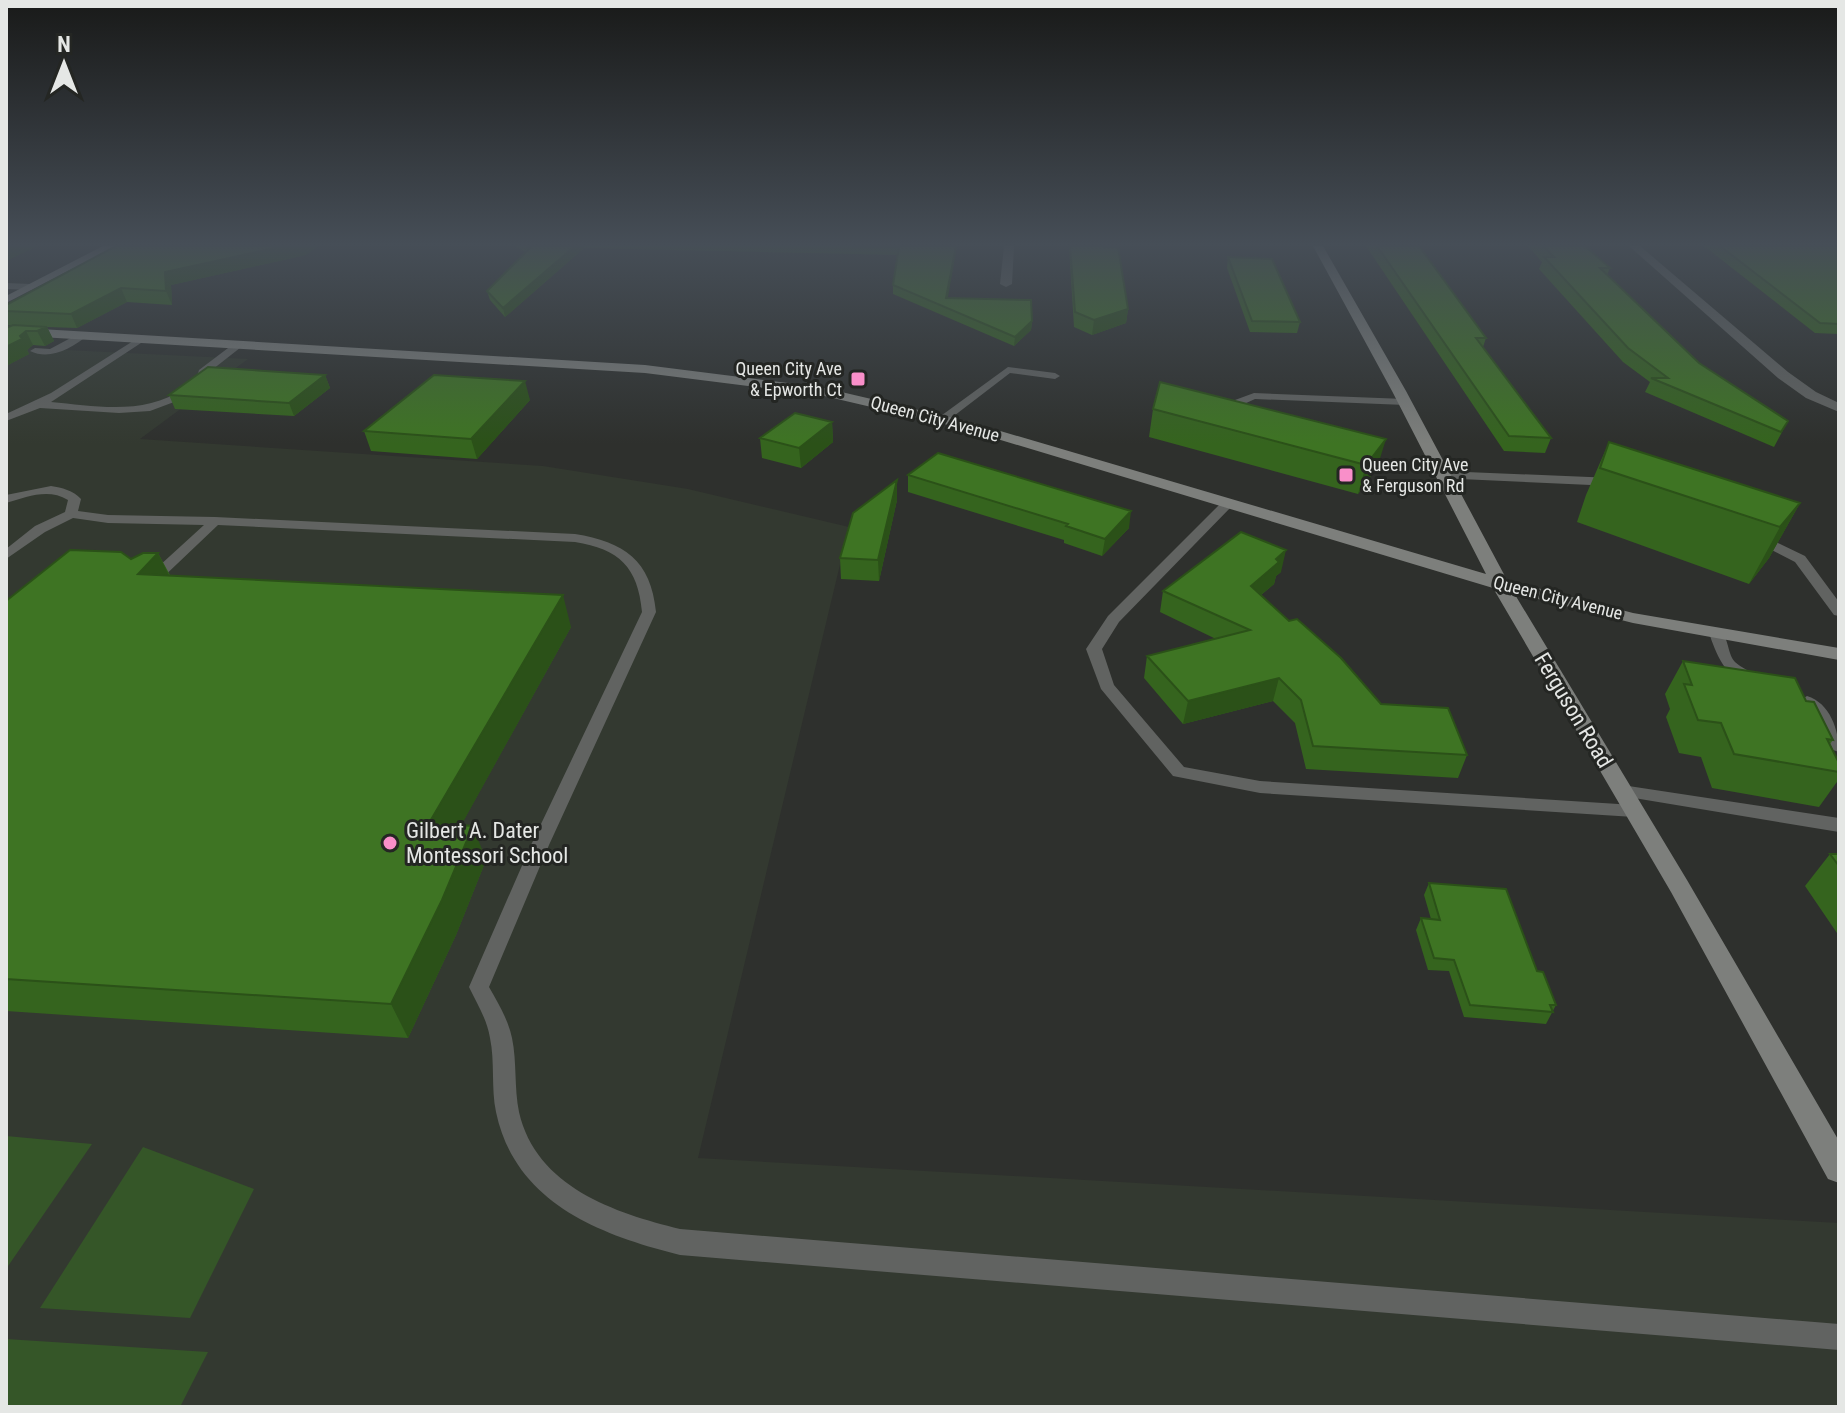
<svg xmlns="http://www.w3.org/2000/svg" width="1845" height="1413" viewBox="0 0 1845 1413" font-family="'Roboto Condensed',sans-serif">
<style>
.built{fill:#333930}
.green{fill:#355628}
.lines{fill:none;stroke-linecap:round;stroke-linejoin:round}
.lane{fill:#616361;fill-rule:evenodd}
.street{fill:#616361;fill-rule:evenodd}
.secondary{fill:#7d7f7c;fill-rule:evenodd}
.wall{fill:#35641e}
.shaded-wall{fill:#2b5118}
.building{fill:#3e7423;stroke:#2b5118;stroke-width:2}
.poi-dot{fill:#f98fc9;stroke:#242623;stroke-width:3}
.labels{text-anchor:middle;stroke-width:6;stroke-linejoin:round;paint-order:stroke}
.far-poi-label{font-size:18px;fill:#e5e7e5;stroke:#242623;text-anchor:end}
.far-street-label{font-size:18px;fill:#e5e7e5;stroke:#242623}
.street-label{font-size:22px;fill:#e5e7e5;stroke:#242623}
.poi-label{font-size:22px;fill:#e5e7e5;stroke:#242623;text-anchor:start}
</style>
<rect width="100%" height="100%" fill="#2e302d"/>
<path class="built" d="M6,347L248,359L140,439L543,466L688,489L849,527L698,1158L1839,1223V1407H6Z"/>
<path class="green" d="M6,1136L92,1144L6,1269Z
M143,1147L254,1189L190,1318L40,1308Z
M6,1339L208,1352L180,1407H6Z"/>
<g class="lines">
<path class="lane" d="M6,283L31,284L35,287L31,290L6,289Z
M80,333L88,335C72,348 50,361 30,351L35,348L50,349Z
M141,336L144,337V341L51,402C95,406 146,416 184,388C192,382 197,379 199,370L236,342L245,344L208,373L207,380L182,399L150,411L119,413L40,408L6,421V414L51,393Z
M1008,367L1055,373L1060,376L1055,379L1010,373L946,422H938V418Z
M1254,393L1405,399L1410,402L1405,405L1255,399L1244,404L1245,411L1250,414V418H1242L1235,414V400Z
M1442,471L1613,478L1619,482L1613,486L1438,478L1436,475Z
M51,486C62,488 73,490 81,499L78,511L108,515L215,517L575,534C624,542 651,560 656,612L549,845L489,987C498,1003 508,1019 512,1038C517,1062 514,1088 519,1112C536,1187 615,1213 680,1229L1839,1324V1350L680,1255C600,1235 515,1203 496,1112C491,1088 495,1062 490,1038C487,1019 477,1004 469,987L531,845L642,612C638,567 619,549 575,542L218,525L157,583L152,584L145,580L147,577L204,525L108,523L73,518L45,532L6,559V549L35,526L65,512L68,500C48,488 27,497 6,503V495Z
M1227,500L1231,501V507L1119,622L1102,649L1114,685L1184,767L1260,781L1634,805L1640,807L1643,811L1640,815L1634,817L1260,793L1173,776L1101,689L1086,649L1108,616L1223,501Z
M1757,533L1805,556L1839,602V616L1834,615L1795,562L1752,540V534Z
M1716,629C1730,634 1726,652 1735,662C1741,668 1751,671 1757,677L1754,680C1727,685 1716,653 1709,633Z
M1807,696C1830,703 1839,730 1839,752L1833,750L1809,709L1799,701Z
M1622,785L1839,818V832L1616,795L1613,791L1616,787Z"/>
<path class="street" d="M1004,246H1014L1012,284L1006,287L1000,284Z
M1629,246H1640L1788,372L1816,392L1839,403V412L1806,398L1778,378Z"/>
<path class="secondary" d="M103,246H116L6,303V296Z
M1313,246H1323L1406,391L1507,580L1633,613L1839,648V660L1633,623L1514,593L1687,880L1839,1141V1183L1828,1179L1671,892L1493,588L961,428L820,395L645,373L6,335V327L645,365L820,387L970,422L1486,574L1392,391Z"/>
</g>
<path class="wall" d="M515,246H957L947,298L1032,321L1031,330L1014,346L893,294V285L898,255L584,248L505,317L490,300L487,291L525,252Z
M1069,246H1104L1128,309L1126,323L1092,335L1074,327Z
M1366,246H1419L1486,338L1483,347L1551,438L1545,453L1504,451Z
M1528,246H1585L1610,268L1607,275L1699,363L1788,421L1774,447L1645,392L1650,382L1623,362L1539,269L1542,262Z
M1704,246H1839V334L1815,333Z
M306,255L171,285L172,305L127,302L77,328L47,327L54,341L45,346L33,345L27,350L29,354L6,366V328L12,325H6V305Z
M1228,257L1300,322L1297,333L1250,332L1227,268Z
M325,375L330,388L294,416L175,409L169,395Z
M530,400L477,459L371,451L364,431Z
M1153,409L1377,468L1358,494L1149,437Z
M832,422L833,442L801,468L762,458L760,438Z
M1609,442L1800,503L1769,558L1749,584L1577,522L1586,495Z
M908,475L1129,528L1102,556L1064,543V540L908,492Z
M897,500L879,581L841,579L840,558Z
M158,553L170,575L571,627L461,825L486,860L456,935L408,1038L6,1011V601L131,559Z
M1281,572L1276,576L1274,584L1261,595L1381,704L1467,755L1458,778L1306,769L1295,723L1273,701L1183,724L1144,678L1147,656L1216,639L1160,612L1163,591Z
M1683,661L1806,701L1833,740L1830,744L1839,763V779L1819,807L1712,788L1701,757L1679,753L1666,717L1670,709L1665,694Z
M1830,854H1839V936L1805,886Z
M1429,883L1537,971L1556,1005L1546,1024L1464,1017L1449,971L1428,970L1416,930L1421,918L1431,919L1424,895Z"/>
<path class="shaded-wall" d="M6,246H38L6,261Z
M284,246H319L306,255L171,285L172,305L166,291L165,272Z
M575,246H584V248L505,317L503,308Z
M956,246H957L946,308V298Z
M121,288L127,302L77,328L71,314Z
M1128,309L1126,323L1092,335L1094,320Z
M1032,321L1031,330L1014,346L1015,337Z
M47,327L54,341L45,346L37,331Z
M26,331L33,345L27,350L29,354L6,366V347Z
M325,375L330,388L294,416L289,403Z
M525,381L530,400L477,459L471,439Z
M832,422L833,442L801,468L799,448Z
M1386,439L1377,468L1358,494L1366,465Z
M897,480V500L879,581L878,560Z
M1800,503L1769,558L1749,584L1780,527Z
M1131,511L1129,528L1102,556L1105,539Z
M1286,550L1281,572L1276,576L1274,584L1246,607L1251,586L1276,559Z
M158,553L174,585L138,574Z
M563,595L571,627L443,858L429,823Z
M1279,678L1273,701L1183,724L1188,701Z
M473,826L486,860L456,935L408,1038L391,1004Z"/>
<path class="building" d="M116,246H284L165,272L166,291L121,288L71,314L6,311V305Z
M527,246H575L503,308L487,291L530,248Z
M853,246H956L946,298L1031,300L1032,321L1015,337L893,285L899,247Z
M1070,246H1104V247H1118L1128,309L1094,320L1075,312Z
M1377,246H1419L1486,338H1476L1551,438L1509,436Z
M1543,246H1585L1610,268H1600L1699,363L1788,421L1781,432L1651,378H1668L1628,348L1544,257H1554Z
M1720,246H1839V324L1820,323Z
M1228,257L1272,259L1300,322L1252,321Z
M13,325L47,327L37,331H26L20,336L22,339L6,347V328Z
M208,367L325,375L289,403L169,395Z
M434,375L525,381L471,439L364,431Z
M1160,382L1386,439L1366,465L1153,409Z
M795,413L832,422L799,448L760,438Z
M1609,442L1800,503L1780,527L1600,468Z
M938,453L1131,511L1105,539L1066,526L1068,524L908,475Z
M897,480L878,560L840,558L853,513Z
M1241,532L1286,550L1276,559L1279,562L1251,586L1289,621L1297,619L1341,658L1381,704L1448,708L1467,755L1313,746L1301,700L1279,678L1188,701L1147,656L1250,630L1163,591Z
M70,550L121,552L131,559L143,553H158L138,574L563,595L429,823L473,826L442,900L391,1004L6,979V601Z
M1683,661L1795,678L1806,701L1814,702L1833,740L1827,739L1839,763V772L1734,754L1721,723L1698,720L1684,684L1692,685Z
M1830,854H1839V866Z
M1429,883L1506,889L1537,971L1543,972L1556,1005H1550L1553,1012L1470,1005L1454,960L1434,958L1421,918L1440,920Z"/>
<linearGradient id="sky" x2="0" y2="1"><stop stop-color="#191a19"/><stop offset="0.55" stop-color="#464e57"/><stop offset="1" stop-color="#464e57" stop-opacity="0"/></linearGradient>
<rect width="1845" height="444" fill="url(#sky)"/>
<g class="poi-dot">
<rect x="850" y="371" width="16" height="16" rx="4"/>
<rect x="1338" y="467" width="16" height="16" rx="4"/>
<circle cx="390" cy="843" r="8"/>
</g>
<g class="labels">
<g class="far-poi-label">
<text x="842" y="375">Queen City Ave<tspan x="842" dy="21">&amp; Epworth Ct</tspan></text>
<text x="1362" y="471" text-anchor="start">Queen City Ave<tspan x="1362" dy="21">&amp; Ferguson Rd</tspan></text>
</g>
<g class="far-street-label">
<text transform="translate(935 419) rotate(15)" y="6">Queen City Avenue</text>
<text transform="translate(1558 598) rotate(14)" y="6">Queen City Avenue</text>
</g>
<g class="street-label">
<text transform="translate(1574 710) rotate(59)" y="8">Ferguson Road</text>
</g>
<g class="poi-label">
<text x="406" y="838">Gilbert A. Dater<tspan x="406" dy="25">Montessori School</tspan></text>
</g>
</g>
<rect width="1845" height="1413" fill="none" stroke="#e5e7e5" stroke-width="16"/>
<g transform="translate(64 64)" stroke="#242623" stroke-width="6" paint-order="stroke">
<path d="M0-6L14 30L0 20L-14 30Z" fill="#e5e7e5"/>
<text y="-12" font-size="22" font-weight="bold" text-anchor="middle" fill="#e5e7e5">N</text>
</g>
</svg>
